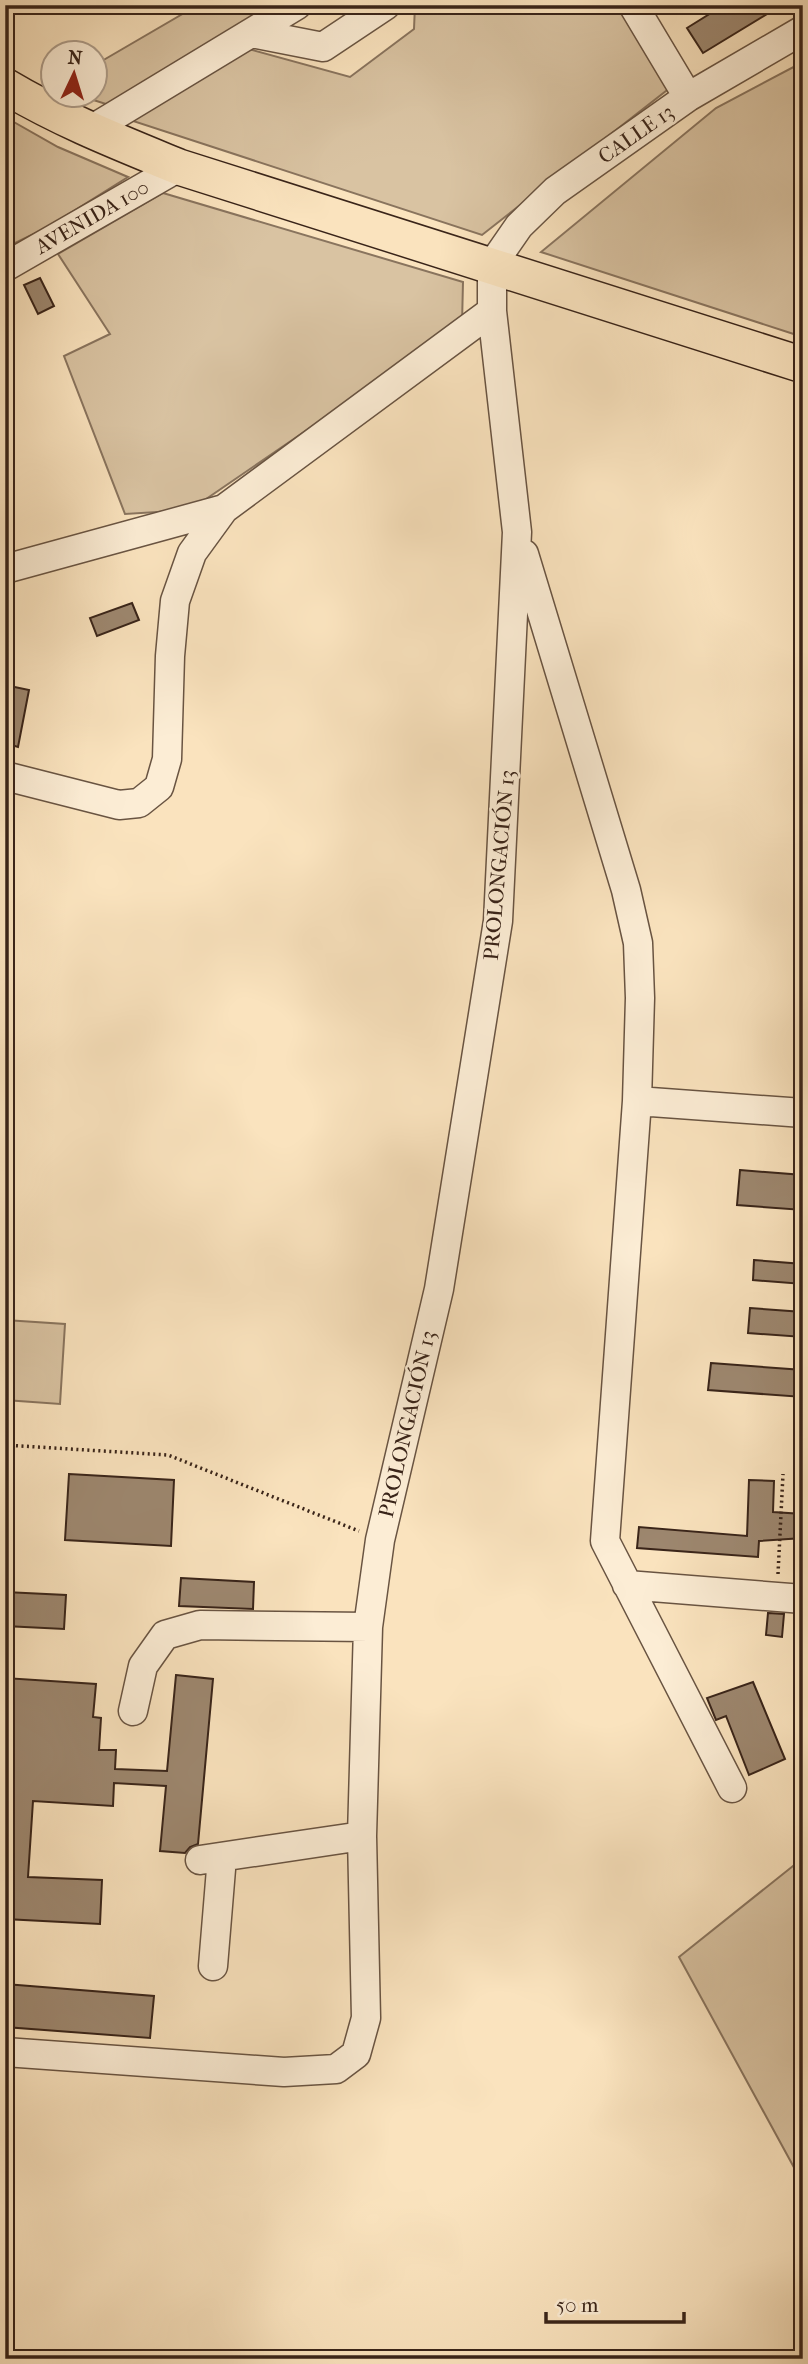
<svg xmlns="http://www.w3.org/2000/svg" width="808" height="2364" viewBox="0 0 808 2364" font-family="'IM FELL French Canon',serif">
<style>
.green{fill:#d9c3a2;stroke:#89745e;stroke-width:2}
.building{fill:#9d876f;stroke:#392419;stroke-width:2}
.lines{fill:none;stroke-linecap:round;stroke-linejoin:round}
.minor-casing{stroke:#695442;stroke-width:31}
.major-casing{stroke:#392419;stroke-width:38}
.path{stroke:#392419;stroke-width:3.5;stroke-dasharray:2 3.5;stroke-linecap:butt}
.minor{stroke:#fcedd5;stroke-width:28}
.major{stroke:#fae3be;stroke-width:35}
.labels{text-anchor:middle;stroke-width:5;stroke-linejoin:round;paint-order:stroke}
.street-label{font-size:21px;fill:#392419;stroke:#fcedd5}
</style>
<rect width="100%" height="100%" fill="#fae3be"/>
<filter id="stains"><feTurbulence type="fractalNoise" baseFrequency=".00286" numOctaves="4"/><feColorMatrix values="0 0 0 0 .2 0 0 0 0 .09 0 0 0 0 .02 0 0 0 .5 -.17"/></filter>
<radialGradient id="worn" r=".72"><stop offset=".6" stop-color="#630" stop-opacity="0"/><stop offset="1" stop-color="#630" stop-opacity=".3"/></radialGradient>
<path class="green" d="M198,5H274L109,105L87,98L82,95L94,94L95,65Z
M415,5H618L671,87L482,235L130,120L245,48L350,77L414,29Z
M803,62V337L541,252L716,108Z
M5,117L58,147L128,177L48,227L5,248Z
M163,193L463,282L462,324L190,510L125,514L64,356L110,334L58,254Z
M5,1320L65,1324L60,1404L5,1400Z
M803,1858V2184L679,1957Z"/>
<path class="building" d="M724,5H782L703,53L687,28Z
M40,278L54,306L38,314L24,285Z
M132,603L139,620L97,636L90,618Z
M5,685L29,690L18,747L5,743Z
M740,1170L803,1175V1210L737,1205Z
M754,1260L803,1264V1284L753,1280Z
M750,1308L803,1312V1337L748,1333Z
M711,1363L803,1370V1397L708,1390Z
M69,1474L174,1480L171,1546L65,1540Z
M749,1480L774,1481L773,1512L803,1514V1538L759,1541L758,1557L637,1548L639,1527L747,1536Z
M181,1578L254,1582L253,1609L179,1606Z
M5,1592L66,1595L64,1629L5,1626Z
M768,1613L784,1614L782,1637L766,1635Z
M176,1675L213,1679L198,1844L190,1847L185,1853L160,1851L166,1786L114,1783L113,1806L33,1801L28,1877L102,1880L100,1924L5,1919V1678L96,1684L93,1717L101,1718L99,1750H116L115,1769L167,1771Z
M753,1682L785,1759L749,1775L726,1716L716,1720L707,1698Z
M5,1984L154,1996L150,2038L5,2027Z"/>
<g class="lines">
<g class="minor-casing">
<path id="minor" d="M633,5L688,97
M251,33L323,47L386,5
M89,131L297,5
M5,267L179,167
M524,554L626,890L638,943L640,998L637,1101
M5,569L224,509
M5,776L119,805L139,803L159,787L167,759L170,656L175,601L192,553L224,509L492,311
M627,1585L803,1599
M133,1711L143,1666L165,1635L200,1625L368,1627
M732,1788L605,1541L637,1101L803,1113
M200,1860L362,1836
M213,1966L222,1857
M5,2052L284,2072L336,2069L356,2054L366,2018L362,1836L368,1627L380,1540L439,1289L498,921L517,532L492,311V265L519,226L555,191L688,97L803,30"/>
</g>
<g class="major-casing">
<path id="major" d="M5,86C62,120 118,142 179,167L803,365"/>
</g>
<path class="path" d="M5,1445L168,1455L359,1531
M778,1574L783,1474"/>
<use href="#minor" class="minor"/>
<use href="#major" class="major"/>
</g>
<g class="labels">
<g class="street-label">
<text transform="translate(636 134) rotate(-35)" y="7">CALLE 13</text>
<text transform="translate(92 217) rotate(-30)" y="7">AVENIDA 100</text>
<text transform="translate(499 865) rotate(-85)" y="7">PROLONGACIÓN 13</text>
<text transform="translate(407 1424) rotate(-77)" y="7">PROLONGACIÓN 13</text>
</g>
</g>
<rect width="808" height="2364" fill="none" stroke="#fae3be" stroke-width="28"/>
<rect x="7" y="7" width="794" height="2350" fill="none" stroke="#392419" stroke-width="3.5"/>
<rect x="14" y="14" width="780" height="2336" fill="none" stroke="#392419" stroke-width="2"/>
<g transform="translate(74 74) rotate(4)"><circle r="33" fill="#fcedd5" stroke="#ae9d8a" stroke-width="2"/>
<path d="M0-5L12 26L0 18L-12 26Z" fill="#8f2418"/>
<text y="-10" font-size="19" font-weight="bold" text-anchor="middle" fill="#392419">N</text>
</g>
<path d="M546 2312v10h138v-10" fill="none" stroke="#392419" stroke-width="3.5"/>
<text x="556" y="2312" font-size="21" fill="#392419" stroke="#fcedd5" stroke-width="5" paint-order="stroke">50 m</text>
<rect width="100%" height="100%" filter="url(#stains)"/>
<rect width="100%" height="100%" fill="url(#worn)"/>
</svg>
